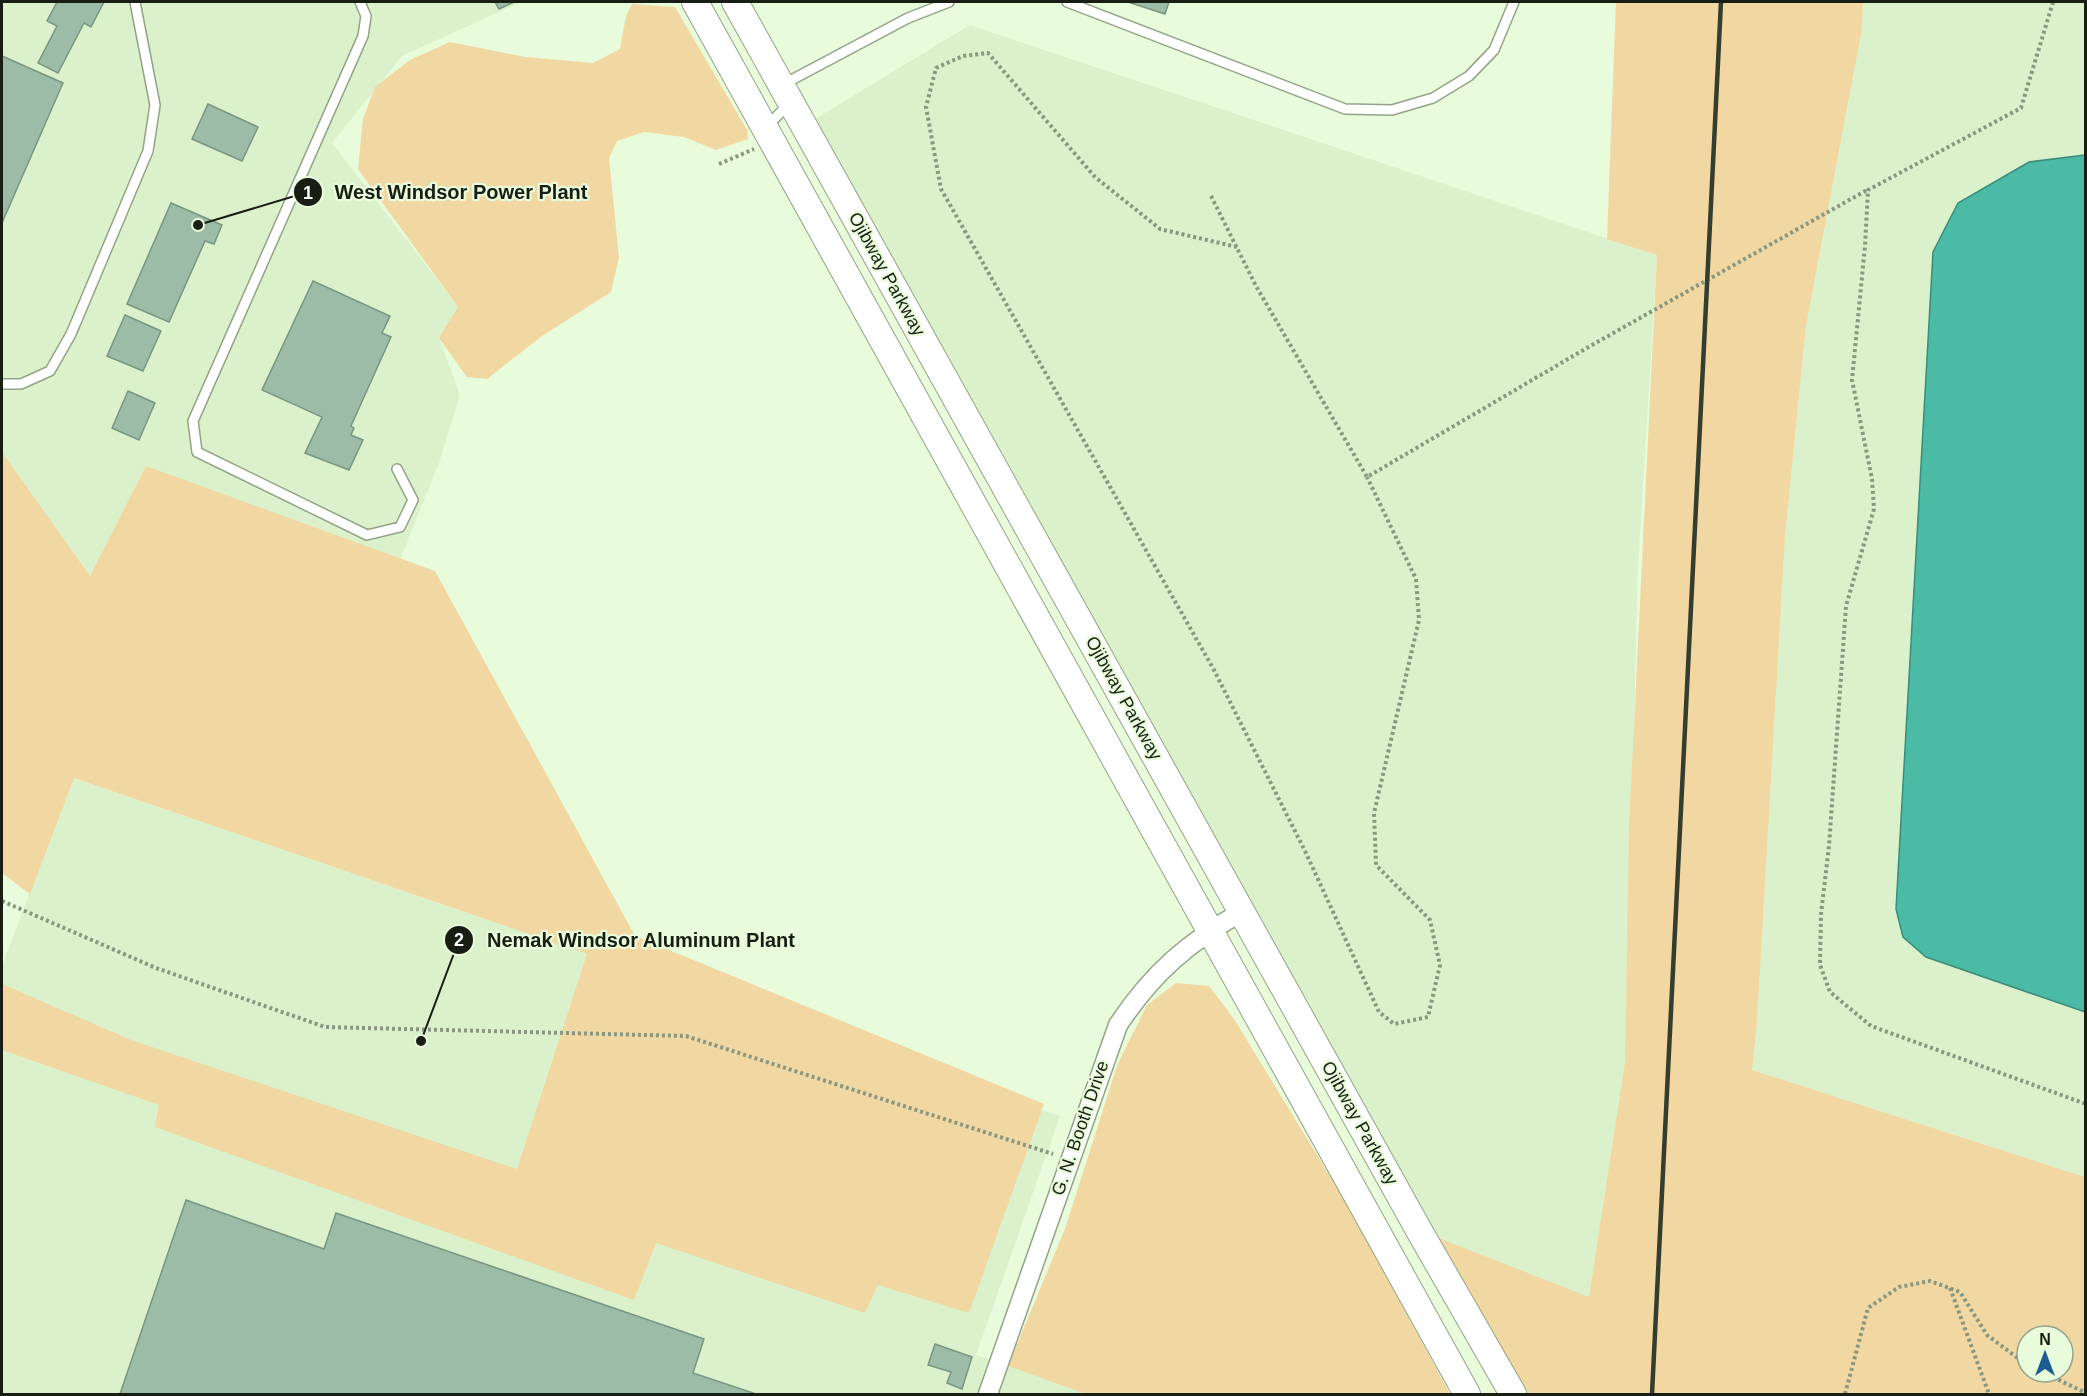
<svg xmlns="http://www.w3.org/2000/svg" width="2087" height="1396" viewBox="0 0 2087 1396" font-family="Helvetica,sans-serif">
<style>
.built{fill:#dbf1cb}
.green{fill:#f1d7a1;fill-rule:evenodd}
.water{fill:#4bbba6;stroke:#3c8c7a;stroke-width:1.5}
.building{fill:#9dbca7;stroke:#789681;stroke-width:1.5}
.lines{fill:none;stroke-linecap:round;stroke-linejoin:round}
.service-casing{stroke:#93a486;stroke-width:12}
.minor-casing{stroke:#93a486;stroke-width:21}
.secondary-casing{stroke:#93a486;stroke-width:28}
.path{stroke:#8a9780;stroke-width:4;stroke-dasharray:3 3;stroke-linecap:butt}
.service{stroke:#fff;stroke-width:9}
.minor{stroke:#fff;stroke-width:18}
.secondary{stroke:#fff;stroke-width:26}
.rail{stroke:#353d2f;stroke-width:4.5}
.labels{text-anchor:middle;stroke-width:4.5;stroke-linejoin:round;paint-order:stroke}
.street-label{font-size:18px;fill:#181e13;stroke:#e8fbdb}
.leader{fill:none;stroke:#181e13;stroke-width:2}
.callout-dot{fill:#181e13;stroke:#e8fbdb;stroke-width:2}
.mark-label{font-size:18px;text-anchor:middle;font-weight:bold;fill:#fff}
.callout-label{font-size:20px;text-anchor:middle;font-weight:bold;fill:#181e13;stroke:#e8fbdb;stroke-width:4.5;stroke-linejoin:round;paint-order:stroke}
</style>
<rect width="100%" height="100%" fill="#e8fbdb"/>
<path class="built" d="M2,2H521L402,56L332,143L458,307L439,338L460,395L440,460L400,560L146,467L90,576L2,452Z
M1863,2H2085V1177L1752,1070L1757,1023L1785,537L1806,326L1862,29Z
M970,25L1657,255L1638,567L1625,1062L1589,1298L1435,1237L815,119Z
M73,778L1060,1116L976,1355L1096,1394H2V966Z"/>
<path class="green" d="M1616,2H1863L1862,29L1806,326L1785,537L1757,1023L1752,1070L2085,1177V1394H1527L1436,1237L1589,1297L1625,1062L1629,827L1657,255L1607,239ZM2027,1336H2063V1372H2027Z
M632,4L675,7L747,130L748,139L716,150L684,137L644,132L617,141L609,158L619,258L611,292L542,336L487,379L467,377L439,338L458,307L358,169L363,119L375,87L410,60L450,42L525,57L593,63L620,49L626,16Z
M2,452L90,576L146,466L435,571L635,936L1044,1104L969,1313L878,1285L865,1313L656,1243L634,1300L155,1127L159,1105L2,1050V984L131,1040L517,1169L587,954L74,778L30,894L2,873Z
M1176,983L1209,986L1234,1019L1350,1209L1450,1394H1086L1008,1366L1065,1229L1118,1063L1147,1005Z"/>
<path class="water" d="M2085,155H2086L2085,1012L1926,957L1903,937L1896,909L1933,252L1958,203L2029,162Z"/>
<path class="building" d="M57,2H104L91,27L84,23L58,73L38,63L57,26L47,21Z
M495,2H514L499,9Z
M1128,2H1169L1165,14Z
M2,56L63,83L2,223Z
M208,104L258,127L242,161L192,139Z
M171,203L222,225L214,244L205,241L169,322L127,304Z
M313,281L390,316L382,333L391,337L351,426L354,428L351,435L363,440L349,470L305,453L322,417L262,390Z
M125,315L161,331L143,371L107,356Z
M128,391L155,403L139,440L112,428Z
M186,1200L324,1249L336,1213L704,1339L693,1373L756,1394H120Z
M935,1344L972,1357L962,1389L947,1383L951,1372L928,1365Z"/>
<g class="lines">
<g class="service-casing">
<path id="service" d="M360,2L366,16L363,36L193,421L197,452L367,535L400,527L413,500L397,469
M1067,2L1345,109L1392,110L1433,98L1469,76L1494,50L1514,2
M782,85L908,18L949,2
M767,126L789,104
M2,384H21L50,371L71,334L148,151L155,105L135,2"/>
</g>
<g class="minor-casing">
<path id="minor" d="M988,1394L1118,1025C1153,972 1189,942 1243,911"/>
</g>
<g class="secondary-casing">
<path id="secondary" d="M695,2L1467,1394
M735,2L1421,1234L1513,1394"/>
</g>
<path class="path" d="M2053,2L2021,108L1868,190L1865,246L1852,380L1872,479L1874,509L1846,606L1829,846L1821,914L1820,965L1830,992L1871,1026L2086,1104
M719,164L754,149
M1211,196L1256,286L1367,477L1585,349L1867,190
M1237,247L1160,229L1095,177L988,53L963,56L936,68L926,107L941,189L1214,670L1305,851L1379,1012L1394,1024L1428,1017L1440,965L1430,920L1376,865L1374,813L1419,620L1416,579L1367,477
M2,901L156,968L325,1027L686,1036L1053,1154
M1950,1288L1989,1394
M2042,1372L2086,1393
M1845,1394L1868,1308L1899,1287L1930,1281L1960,1292L1987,1335L2027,1365"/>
<use href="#service" class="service"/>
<use href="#minor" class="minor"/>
<use href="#secondary" class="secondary"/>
<path class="rail" d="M1652,1394L1721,2"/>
</g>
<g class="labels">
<g class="street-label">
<text transform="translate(887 274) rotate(61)" y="6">Ojibway Parkway</text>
<text transform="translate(1124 698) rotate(61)" y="6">Ojibway Parkway</text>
<text transform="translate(1360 1123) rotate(61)" y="6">Ojibway Parkway</text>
<text transform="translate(1080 1128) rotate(-71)" y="6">G. N. Booth Drive</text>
</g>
</g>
<path class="leader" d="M198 225L308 192M421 1041L459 940"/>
<g class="callout-dot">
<circle cx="198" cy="225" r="6"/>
<circle cx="421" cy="1041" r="6"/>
<circle cx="308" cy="192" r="15"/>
<circle cx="459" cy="940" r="15"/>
</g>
<g class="mark-label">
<text x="308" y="199">1</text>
<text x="459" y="946">2</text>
</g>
<g class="callout-label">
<text x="461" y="199">West Windsor Power Plant</text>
<text x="641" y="947">Nemak Windsor Aluminum Plant</text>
</g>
<rect width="2087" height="1396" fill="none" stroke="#181e13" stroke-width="6"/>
<g transform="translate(2045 1354)"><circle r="28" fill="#e8fbdb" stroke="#95a38b" stroke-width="1.5"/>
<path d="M0-4.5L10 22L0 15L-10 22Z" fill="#1c5c92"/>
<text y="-9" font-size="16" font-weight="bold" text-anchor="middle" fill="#181e13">N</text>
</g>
</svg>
